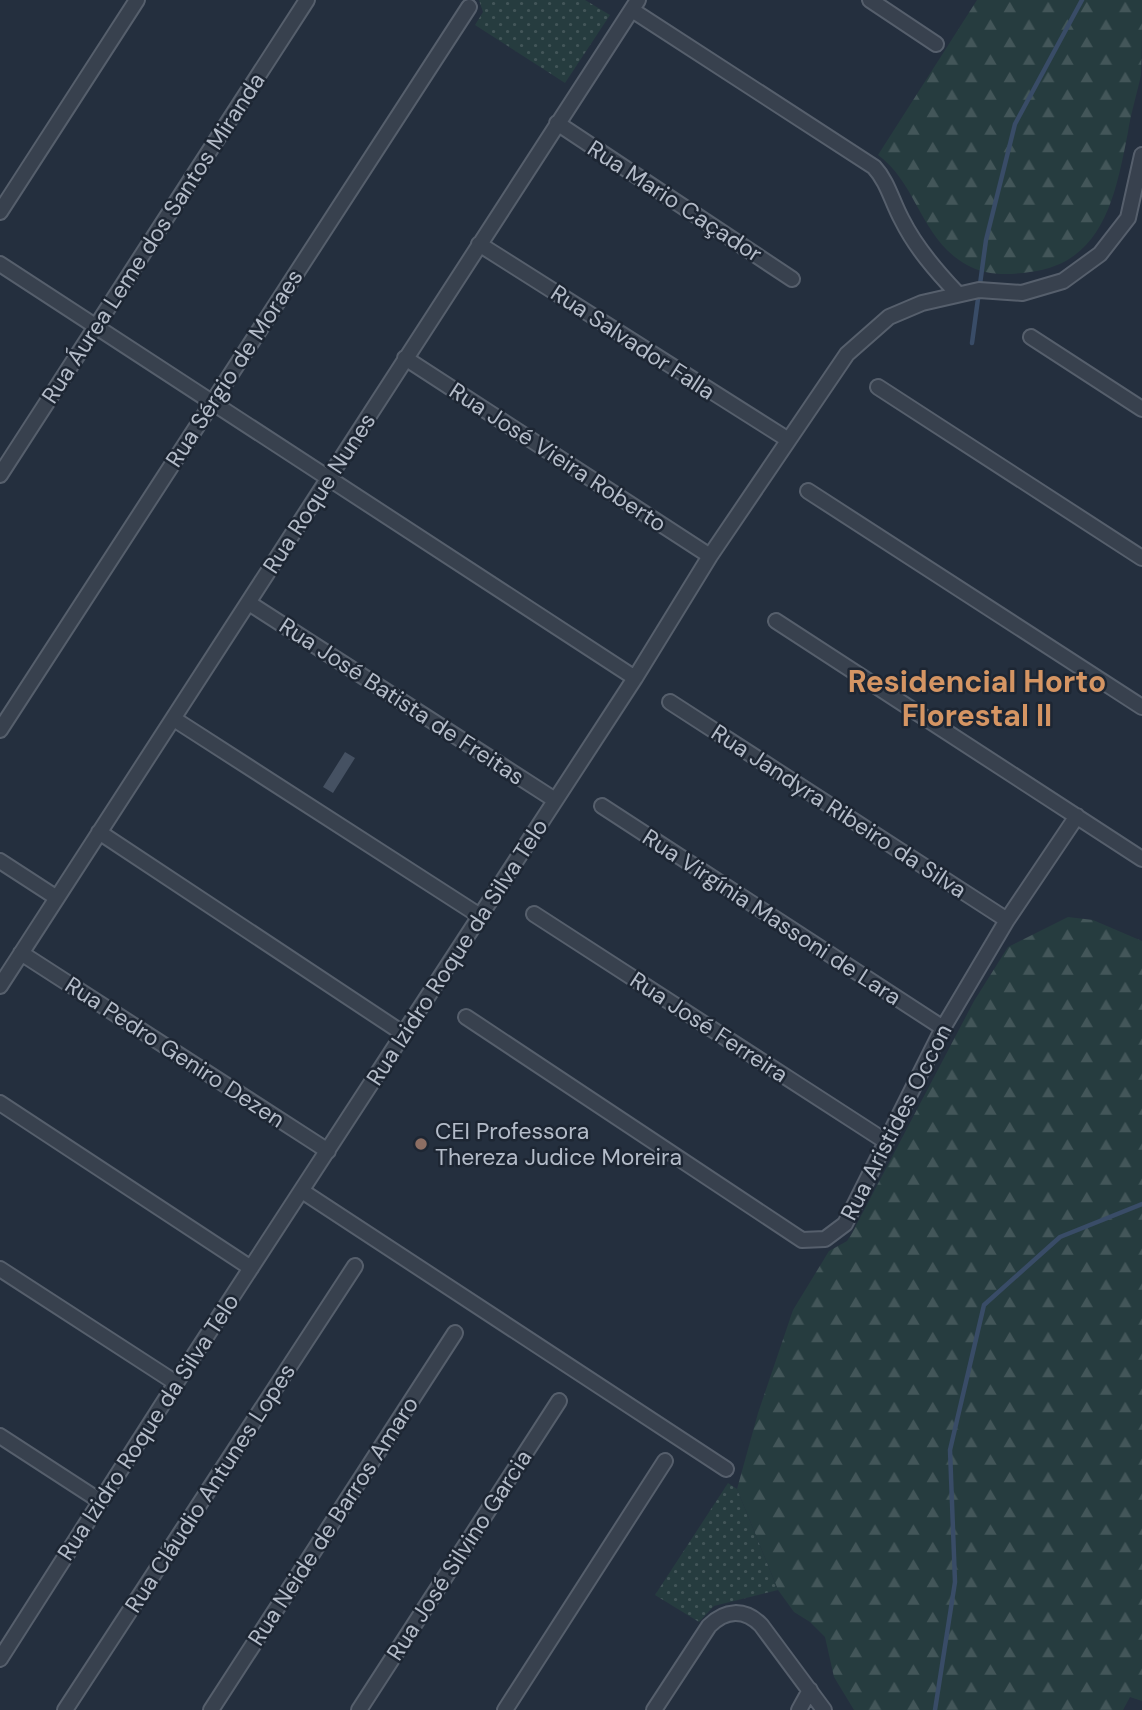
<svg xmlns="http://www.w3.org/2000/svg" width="1142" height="1710" viewBox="0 0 1142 1710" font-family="'DM Sans',sans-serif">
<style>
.forest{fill:url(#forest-firs)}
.park{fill:url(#park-dots)}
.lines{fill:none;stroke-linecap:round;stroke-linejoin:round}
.stream{stroke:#394c67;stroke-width:4.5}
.building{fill:#455162}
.minor-casing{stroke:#565f6c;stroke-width:18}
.minor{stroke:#38414e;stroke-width:14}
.education-dot{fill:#8d6e63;stroke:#1d2633;stroke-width:2.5}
.labels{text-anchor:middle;stroke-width:5;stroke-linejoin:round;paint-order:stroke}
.street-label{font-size:23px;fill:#b4bcc9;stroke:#1d2633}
.poi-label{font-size:23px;fill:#b4bcc9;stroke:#1d2633;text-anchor:start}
.district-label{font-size:30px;font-weight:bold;fill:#d59563;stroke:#1d2633}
</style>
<defs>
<pattern id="forest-firs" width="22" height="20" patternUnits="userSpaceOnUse" patternTransform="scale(1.75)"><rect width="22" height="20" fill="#263c3f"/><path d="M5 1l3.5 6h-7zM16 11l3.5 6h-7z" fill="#435659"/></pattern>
<pattern id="park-dots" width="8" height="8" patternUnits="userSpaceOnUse" patternTransform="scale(1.75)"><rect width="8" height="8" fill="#263c3f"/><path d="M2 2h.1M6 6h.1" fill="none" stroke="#435659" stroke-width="1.8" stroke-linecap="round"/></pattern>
</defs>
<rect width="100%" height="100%" fill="#242f3e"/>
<path class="forest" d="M977,0H1142C1142,24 1142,52 1141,75C1137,94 1131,112 1128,132C1116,192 1105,263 1030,272C1009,275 986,276 967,265C921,240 917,183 878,155Z
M1068,917L1093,920L1142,941V1701L1130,1697L1123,1710H854L834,1677L825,1637L810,1622L794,1612L778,1590L737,1489L758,1413L793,1310L829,1251L847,1241L852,1233L974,1001L1008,947Z"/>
<path class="park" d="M479,0H585L610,15L565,83L475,25L483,12Z
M728,1483L737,1489L778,1590L714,1606L699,1622L655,1595Z"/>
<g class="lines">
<path class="stream" d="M972,343L986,240L1015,124L1082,0
M935,1710L955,1582L950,1450L984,1305L1060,1237L1142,1204"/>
</g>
<path class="building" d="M345,752L355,758L333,793L323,787Z"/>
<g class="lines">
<g class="minor-casing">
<path id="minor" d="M870,0L936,44
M632,10L874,167C888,182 892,202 902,220C916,248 936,271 957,293
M557,123L792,279
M0,212L137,0
M479,244L787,439
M0,264L635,678
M1031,337L1142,409
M405,358L710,556
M878,387L1142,558
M0,475L307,0
M808,491L1142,707
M249,603L555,800
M776,621L1142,859
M670,702L1007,920
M174,719L480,916
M0,730L469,7
M602,806L943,1028
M99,832L404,1034
M0,861L57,898
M534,914L885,1141
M21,953L328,1151
M0,986L638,0
M466,1017L802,1240L825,1239L845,1224L943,1028L1007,920L1077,816
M0,1103L251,1268
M302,1191L726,1469
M0,1269L176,1383
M0,1436L100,1501
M0,1659L176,1383L635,678L710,556L847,354L889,317L922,303L979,290L1022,293L1063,281L1100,254L1128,218L1142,155
M65,1710L355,1266
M211,1710L455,1333
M359,1710L559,1401
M505,1710L665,1461
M654,1710L709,1626C725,1610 744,1608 761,1625L824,1710
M799,1710L810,1690"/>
</g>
<use href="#minor" class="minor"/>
</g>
<circle class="education-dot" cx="421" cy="1144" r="7"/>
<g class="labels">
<g class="street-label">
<text transform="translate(675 201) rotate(33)" y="8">Rua Mario Caçador</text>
<text transform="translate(153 238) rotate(-57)" y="8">Rua Áurea Leme dos Santos Miranda</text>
<text transform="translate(633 342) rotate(33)" y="8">Rua Salvador Falla</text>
<text transform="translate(234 368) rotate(-57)" y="8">Rua Sérgio de Moraes</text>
<text transform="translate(558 457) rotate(33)" y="8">Rua José Vieira Roberto</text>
<text transform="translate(319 493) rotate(-57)" y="8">Rua Roque Nunes</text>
<text transform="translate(402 701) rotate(33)" y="8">Rua José Batista de Freitas</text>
<text transform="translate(839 811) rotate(33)" y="8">Rua Jandyra Ribeiro da Silva</text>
<text transform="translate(772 917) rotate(33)" y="8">Rua Virgínia Massoni de Lara</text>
<text transform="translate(457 952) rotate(-57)" y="8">Rua Izidro Roque da Silva Telo</text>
<text transform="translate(709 1027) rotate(33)" y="8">Rua José Ferreira</text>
<text transform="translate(175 1052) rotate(33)" y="8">Rua Pedro Geniro Dezen</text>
<text transform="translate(896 1122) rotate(-63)" y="8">Rua Aristides Occon</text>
<text transform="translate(148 1427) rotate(-57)" y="8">Rua Izidro Roque da Silva Telo</text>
<text transform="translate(210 1488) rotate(-57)" y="8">Rua Cláudio Antunes Lopes</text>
<text transform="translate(333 1521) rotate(-57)" y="8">Rua Neide de Barros Amaro</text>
<text transform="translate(459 1555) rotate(-57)" y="8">Rua José Silvino Garcia</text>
</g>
<g class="poi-label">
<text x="435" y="1139">CEI Professora<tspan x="435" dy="26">Thereza Judice Moreira</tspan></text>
</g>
<g class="district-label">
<text x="977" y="692">Residencial Horto<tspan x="977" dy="34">Florestal II</tspan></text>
</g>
</g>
</svg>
